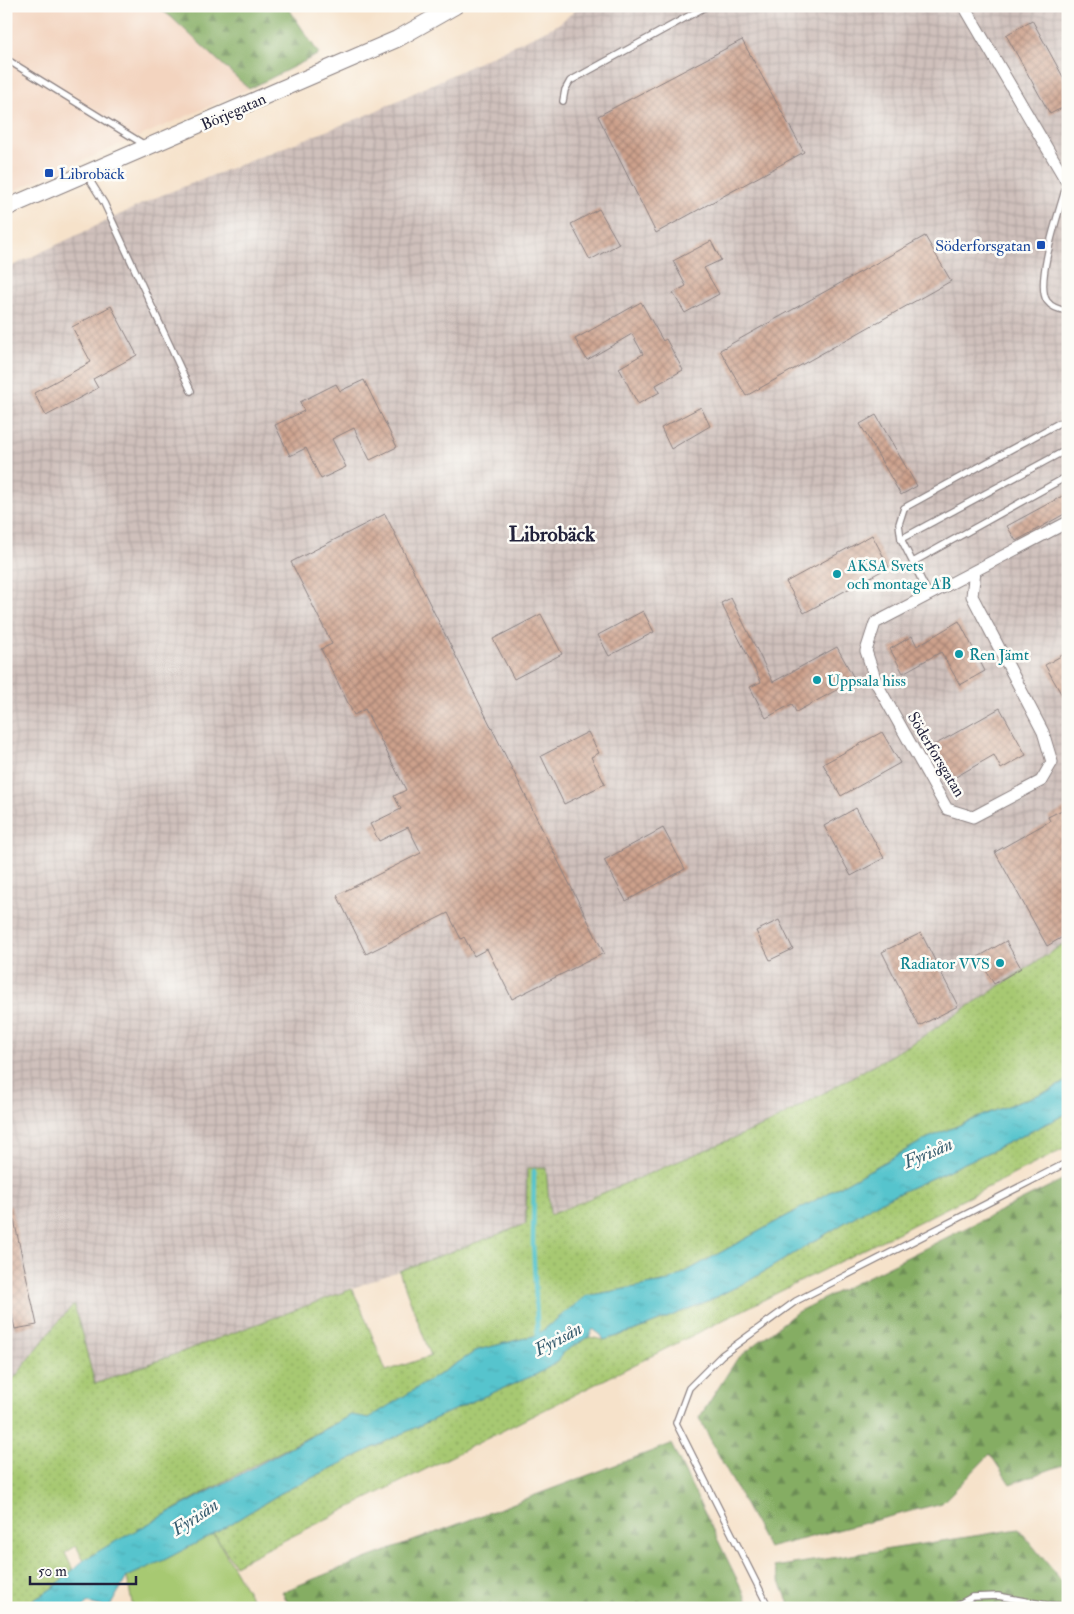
<svg xmlns="http://www.w3.org/2000/svg" width="1074" height="1614" viewBox="0 0 1074 1614" font-family="'IM FELL Double Pica',serif">
<style>
.built{fill:#f3d4bf}
.industrial{fill:url(#industrial-grid)}
.grass{fill:url(#grass-dots);stroke:#647656}
.forest{fill:url(#forest-firs);stroke:#546850}
.garden{fill:#a7c972;stroke:#647656}
.water{fill:url(#water-ripples);stroke:#3c7384}
.lines{fill:none;stroke-linecap:round;stroke-linejoin:round}
.stream{stroke:#57c4cd;stroke-width:4.5}
.building{fill:url(#building-cross-hatch)}
.lane-casing{stroke:#8c8282;stroke-width:8}
.street-casing{stroke:#8c8282;stroke-width:13}
.secondary-casing{stroke:#8c8282;stroke-width:18}
.lane{stroke:#fff;stroke-width:5.5}
.street{stroke:#fff;stroke-width:11}
.secondary{stroke:#fff;stroke-width:16}
.transit-dot{fill:#1a4fb4;stroke:#fdfcf7;stroke-width:2}
.culture-dot{fill:#0f9aa8;stroke:#fdfcf7;stroke-width:2}
.labels{text-anchor:middle;stroke-width:5;stroke-linejoin:round;paint-order:stroke}
.street-label{font-size:16px;fill:#22223b;stroke:#fdfcf7}
.transit-label{font-size:16px;fill:#164399;stroke:#fdfcf7;text-anchor:start}
.culture-label{font-size:16px;fill:#0d838f;stroke:#fdfcf7;text-anchor:start}
.water-label{font-size:18px;font-style:italic;fill:#355b6e;stroke:#fdfcf7}
.district-label{font-size:21px;font-weight:bold;fill:#22223b;stroke:#fdfcf7}
</style>
<defs>
<pattern id="industrial-grid" width="8" height="8" patternUnits="userSpaceOnUse" patternTransform="scale(1.25)"><rect width="8" height="8" fill="#cfc0bb"/><path d="M0 4h8M4 0v8" fill="none" stroke="#b1a5a2"/></pattern>
<pattern id="grass-dots" width="8" height="8" patternUnits="userSpaceOnUse" patternTransform="scale(1.25)"><rect width="8" height="8" fill="#a7c972"/><path d="M2 2h.1M6 6h.1" fill="none" stroke="#8fac64" stroke-width="1.8" stroke-linecap="round"/></pattern>
<pattern id="forest-firs" width="22" height="20" patternUnits="userSpaceOnUse" patternTransform="scale(1.25)"><rect width="22" height="20" fill="#85ad64"/><path d="M5 1l3.5 6h-7zM16 11l3.5 6h-7z" fill="#6c8c54"/></pattern>
<pattern id="water-ripples" width="26" height="14" patternUnits="userSpaceOnUse" patternTransform="scale(1.25)"><rect width="26" height="14" fill="#57c4cd"/><path d="M2 4q2-2 4 0t4 0M15 11q2-2 4 0t4 0" fill="none" stroke="#4ba8b1"/></pattern>
<pattern id="building-cross-hatch" width="8" height="8" patternUnits="userSpaceOnUse" patternTransform="scale(1.25)"><rect width="8" height="8" fill="#cda18c"/><path d="M0 0l8 8M0 8l8-8" fill="none" stroke="#a68374"/></pattern>
</defs>
<rect width="100%" height="100%" fill="#fdfcf7"/>
<filter id="ink" filterUnits="userSpaceOnUse"><feTurbulence type="fractalNoise" baseFrequency=".02" numOctaves="2"/><feDisplacementMap in="SourceGraphic" scale="10" xChannelSelector="R" yChannelSelector="G"/><feConvolveMatrix kernelMatrix="1 2 1 2 8 2 1 2 1" color-interpolation-filters="sRGB"/></filter>
<filter id="wash" filterUnits="userSpaceOnUse"><feTurbulence type="fractalNoise" baseFrequency=".0096" numOctaves="4" result="noise"/><feDisplacementMap in="SourceGraphic" scale="20" xChannelSelector="R" yChannelSelector="G"/><feGaussianBlur stdDeviation="1.12" result="paint"/><feColorMatrix in="noise" values="0 0 0 0 0 0 0 0 0 0 0 0 0 0 0 0 0 1.4 0 .05"/><feComposite in="paint" operator="in"/></filter>
<g filter="url(#wash)">
<rect width="100%" height="100%" fill="#f6e2ca"/>
<path class="built" d="M6,6H156L171,17L249,89L6,194Z"/>
<path class="industrial" d="M581,6H1068V941L913,1043L770,1123L538,1219L95,1384L74,1305L53,1328L16,1376L6,1386V269L157,197L367,115L557,25Z"/>
<path class="grass" d="M1068,941V1080L1051,1090L989,1113L928,1138L669,1281L586,1296L537,1335L478,1350L368,1419L351,1415L241,1472L84,1560L76,1546L65,1553L73,1570L54,1587L22,1608H6V1386L16,1376L53,1328L74,1304L95,1384L352,1289L360,1305L386,1371L431,1356L399,1271L526,1224L527,1168H546L550,1215L770,1123L913,1043Z
M1068,1113V1147L235,1565L214,1534L281,1493L395,1437L473,1401L537,1374L558,1361L562,1353L589,1337L604,1340L642,1328L710,1300L752,1279L877,1203L991,1151Z"/>
<path class="forest" d="M156,6H287L319,54L249,89L171,17Z
M1068,1177V1463L1010,1484L990,1454L942,1503L768,1548L699,1418L737,1359L797,1312Z
M671,1444L751,1608H291L282,1592L336,1570Z
M1019,1529L1068,1589V1608H791L774,1567Z"/>
<path class="garden" d="M214,1534L257,1608H133L127,1577L166,1559Z"/>
<path class="water" d="M1068,1080V1113L991,1151L877,1203L752,1279L710,1300L642,1328L604,1340L601,1335L593,1329L589,1337L562,1353L559,1361L537,1374L473,1401L395,1437L281,1493L214,1534L166,1559L127,1577L109,1608L88,1603L82,1608H22L54,1587L84,1560L109,1545L351,1415L369,1418L478,1350L537,1335L586,1296L669,1281L928,1138L989,1113L1051,1090Z"/>
<g class="lines">
<path class="stream" d="M534,1171L533,1244L538,1339"/>
</g>
<g id="blocks">
<path class="building" d="M1032,20L1068,86V105L1050,114L1006,35Z
M742,40L804,152L656,233L598,116Z
M599,209L619,244L590,260L571,224Z
M925,236L951,281L746,396L720,350Z
M711,241L721,260L704,268L719,294L685,313L673,293L686,286L673,261Z
M641,302L663,341L666,339L683,370L656,385L660,392L638,404L619,368L643,354L632,334L587,360L575,339Z
M111,306L137,355L93,379L98,388L46,416L34,393L91,362L72,327Z
M364,380L397,447L370,460L354,428L332,439L346,467L321,479L306,448L290,456L275,425L304,411L300,402L336,384L340,391Z
M701,407L710,426L671,449L661,428Z
M876,415L917,486L901,495L860,424Z
M1068,493V512L1016,541L1007,526Z
M385,514L604,953L512,999L487,949L474,956L464,937L461,939L448,913L366,954L337,895L421,853L408,827L379,841L370,824L401,809L394,796L406,790L365,709L354,715L321,649L332,644L291,562Z
M872,535L889,567L804,613L786,582Z
M731,598L773,682L837,647L855,680L796,712L792,704L766,718L750,687L761,682L721,603Z
M643,611L654,632L609,656L598,635Z
M541,614L562,654L514,679L493,639Z
M959,621L985,671L960,685L941,652L903,673L890,649L912,636L917,646Z
M1068,652V706L1045,665Z
M1000,708L1026,755L1001,769L994,755L947,782L929,748Z
M588,732L599,753L591,757L605,784L564,804L541,756Z
M882,732L900,763L841,796L823,764Z
M1068,807V934L1047,946L995,852L1050,821L1048,817Z
M856,808L884,858L851,876L824,826Z
M663,828L685,869L626,901L604,860Z
M779,920L793,949L770,960L756,931Z
M921,933L958,1006L919,1026L882,952Z
M1006,941L1021,968L994,984L978,957Z
M11,1206L37,1325L15,1329L6,1289V1207Z"/>
</g>
</g>
<g filter="url(#ink)">
<use href="#blocks" fill-opacity="0" stroke="#8c8282" stroke-width="1"/>
<g class="lines">
<g class="lane-casing">
<path id="lane" d="M6,59L145,145
M563,101L565,90L570,81L707,6
M86,174L104,203L191,391
M1067,183C1061,206 1034,283 1047,301C1052,308 1060,310 1068,311
M901,539L899,524L904,508L1068,418
M913,562L1068,476
M929,595L901,539L1068,449
M769,1608L676,1423L689,1388L722,1355L796,1301L1068,1162
M952,1608L972,1597L998,1596L1047,1605L1068,1606"/>
</g>
<g class="street-casing">
<path id="street" d="M964,6L1068,184
M975,571L972,596L1043,732L1052,762L1041,781L973,817L947,809L877,684L866,651L875,623L1068,522"/>
</g>
<g class="secondary-casing">
<path id="secondary" d="M6,208L397,39L455,6"/>
</g>
<use href="#lane" class="lane"/>
<use href="#street" class="street"/>
<use href="#secondary" class="secondary"/>
</g>
</g>
<g class="transit-dot">
<rect x="44" y="168" width="10" height="10" rx="2.5"/>
<rect x="1036" y="240" width="10" height="10" rx="2.5"/>
</g>
<g class="culture-dot">
<circle cx="837" cy="574" r="5"/>
<circle cx="959" cy="654" r="5"/>
<circle cx="817" cy="680" r="5"/>
<circle cx="1000" cy="963" r="5"/>
</g>
<g class="labels">
<g class="street-label">
<text transform="translate(233 111) rotate(-24)" y="6">Börjegatan</text>
<text transform="translate(937 754) rotate(59)" y="6">Söderforsgatan</text>
</g>
<g class="transit-label">
<text x="59" y="179">Librobäck</text>
<text x="1031" y="251" text-anchor="end">Söderforsgatan</text>
</g>
<g class="culture-label">
<text x="847" y="571">AKSA Svets<tspan x="847" dy="18">och montage AB</tspan></text>
<text x="969" y="660">Ren Jämt</text>
<text x="827" y="686">Uppsala hiss</text>
<text x="990" y="969" text-anchor="end">Radiator VVS</text>
</g>
<g class="water-label">
<text transform="translate(928 1153) rotate(-23)" y="6">Fyrisån</text>
<text transform="translate(558 1339) rotate(-28)" y="6">Fyrisån</text>
<text transform="translate(195 1517) rotate(-33)" y="6">Fyrisån</text>
</g>
<g class="district-label">
<text x="552" y="541">Librobäck</text>
</g>
</g>
<rect width="1074" height="1614" fill="none" stroke="#fdfcf7" stroke-width="25"/>
<path d="M30 1576v8h106v-8" fill="none" stroke="#22223b" stroke-width="2.5"/>
<text x="38" y="1576" font-size="15" fill="#22223b" stroke="#fdfcf7" stroke-width="4" paint-order="stroke">50 m</text>
</svg>
